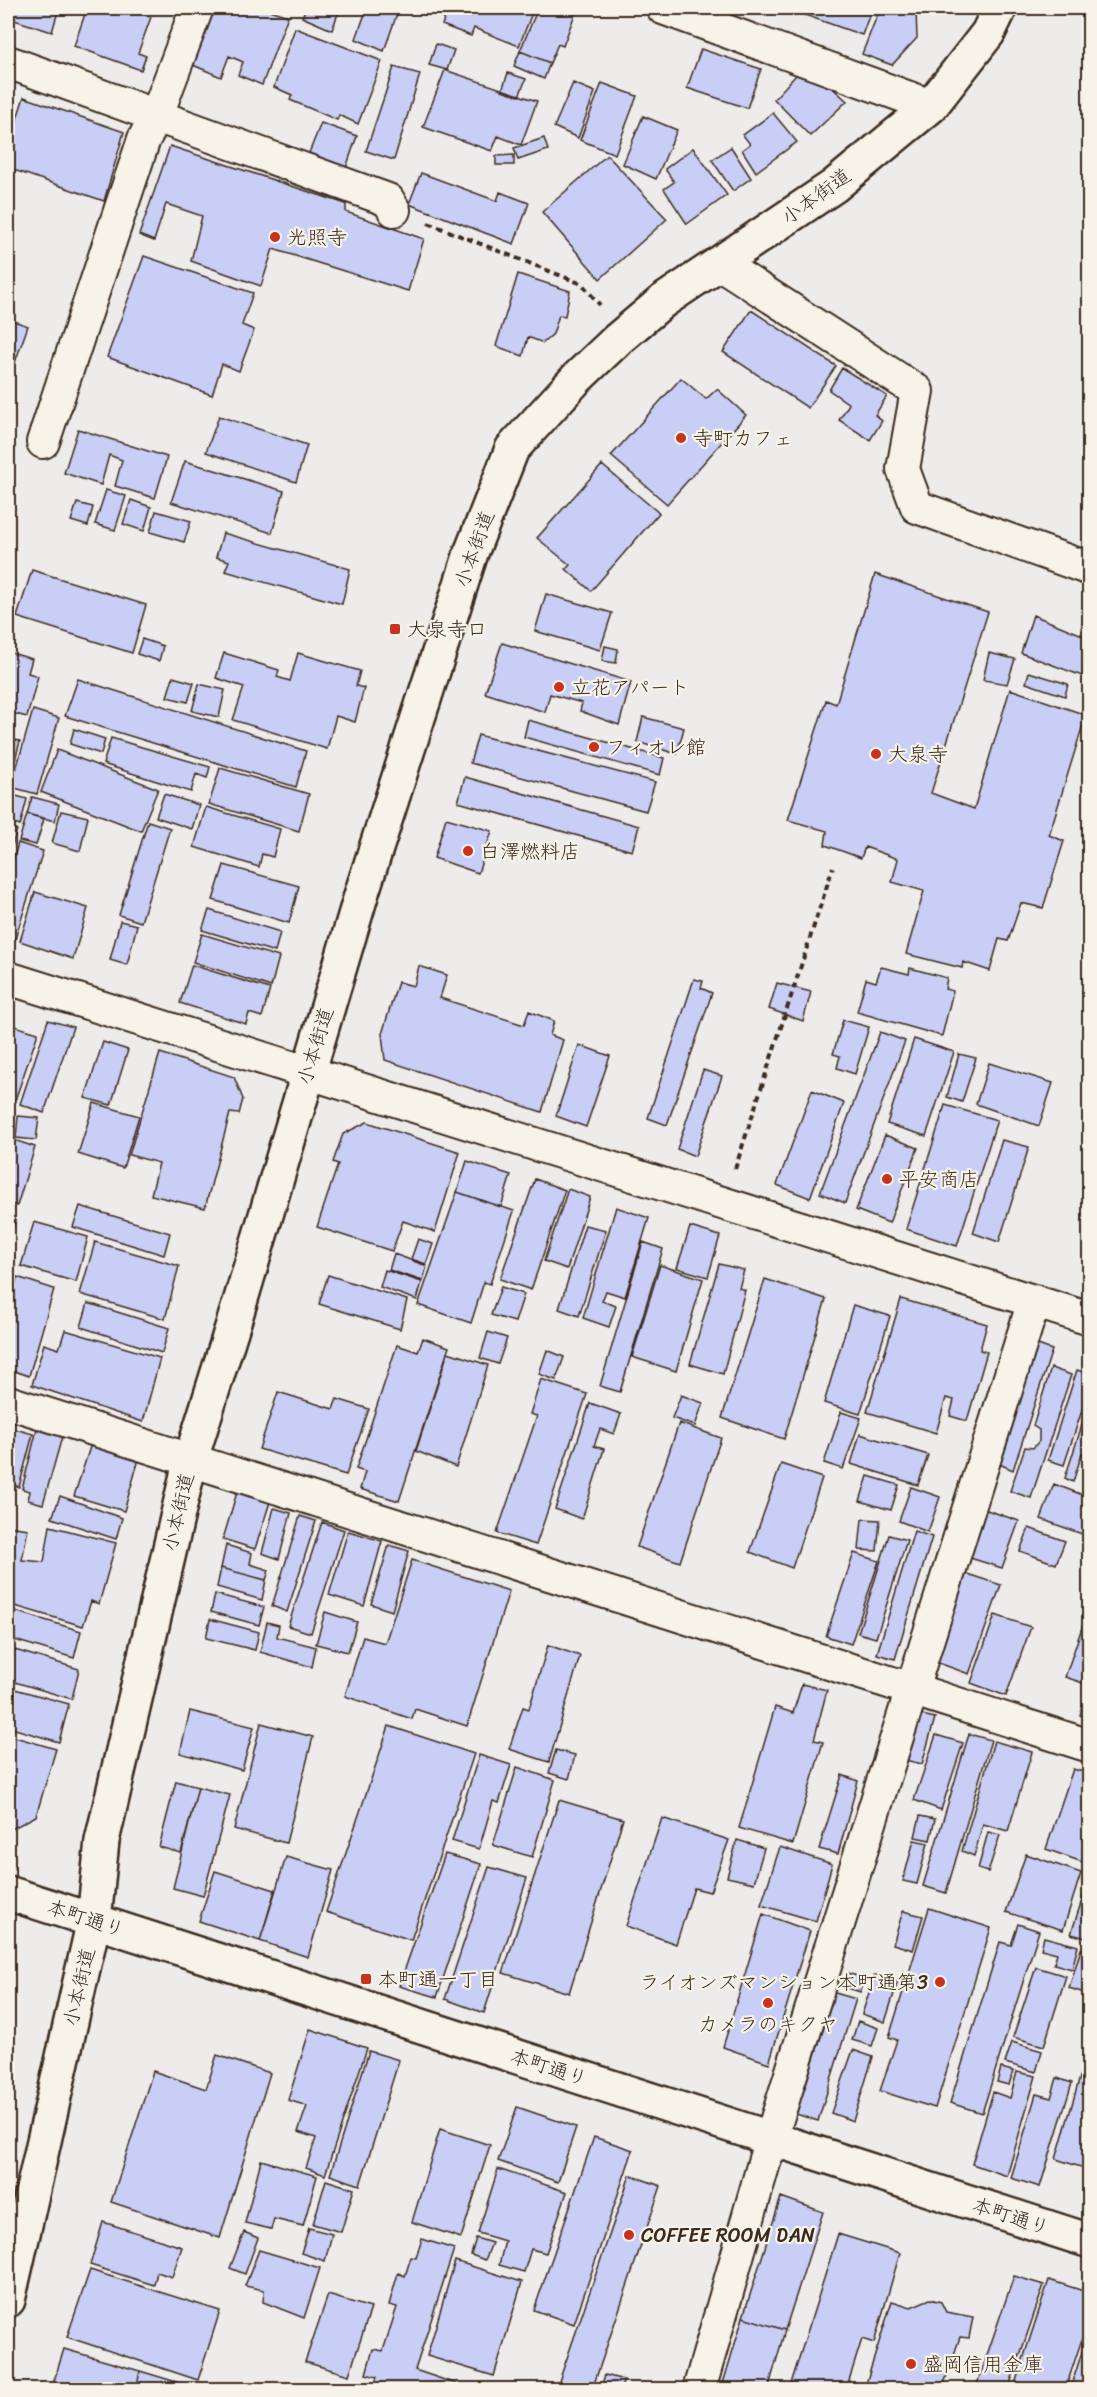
<svg xmlns="http://www.w3.org/2000/svg" width="1097" height="2397" viewBox="0 0 1097 2397" font-family="Sriracha,'Klee One',sans-serif">
<style>
.building{fill:#c9cef6;stroke:#3b2a1e;stroke-width:1.5}
.lines{fill:none;stroke-linecap:round;stroke-linejoin:round}
.street-casing{stroke:#3b2a1e;stroke-width:36}
.secondary-casing{stroke:#3b2a1e;stroke-width:38}
.path{stroke:#3b2a1e;stroke-width:4;stroke-dasharray:6 4.5;stroke-linecap:butt}
.street{stroke:#f7f3e8;stroke-width:32}
.secondary{stroke:#f7f3e8;stroke-width:33}
.poi-dot{fill:#c8321e;stroke:#f7f3e8;stroke-width:2}
.labels{text-anchor:middle;stroke-width:4.5;stroke-linejoin:round;paint-order:stroke}
.street-label{font-size:20px;fill:#3b2a1e;stroke:#f7f3e8}
.poi-label{font-size:20px;fill:#3b2a1e;stroke:#f7f3e8;text-anchor:start}
</style>
<rect width="100%" height="100%" fill="#eeeceb"/>
<filter id="ink" filterUnits="userSpaceOnUse"><feTurbulence type="fractalNoise" baseFrequency=".0167" numOctaves="2"/><feDisplacementMap in="SourceGraphic" scale="12" xChannelSelector="R" yChannelSelector="G"/><feConvolveMatrix kernelMatrix="1 2 1 2 8 2 1 2 1" color-interpolation-filters="sRGB"/></filter>
<g filter="url(#ink)">
<path class="building" d="M8,8H59L52,32L8,18Z
M87,8H124L151,17L138,53L146,56L141,70L74,46Z
M215,8H263L288,16L262,85L238,75L243,62L229,56L221,77L193,65Z
M306,8H340L332,30L302,17Z
M367,8H399L384,51L356,39Z
M448,8H534L519,46L474,28L471,36L442,25Z
M538,8H559L575,14L563,46L558,44L550,63L520,51Z
M808,8H872L862,35L805,15Z
M880,8H910L916,10L917,38L892,65L862,54Z
M295,28L382,61L358,124L339,115L337,120L290,100L292,95L274,87Z
M436,44L454,50L447,70L429,65Z
M701,49L761,69L747,108L687,88Z
M520,51L550,63L544,79L514,66Z
M394,67L420,74L394,160L366,151Z
M445,70L537,101L521,145L498,136L492,151L423,127Z
M508,73L526,79L519,96L502,90Z
M796,75L829,85L847,101L810,136L774,99Z
M573,83L595,92L578,138L554,127Z
M602,83L637,96L615,154L580,140Z
M24,97L124,132L104,201L8,168V146Z
M773,113L797,142L756,172L742,150L750,144L743,135Z
M643,116L677,130L656,179L623,164Z
M321,123L357,136L346,168L309,153Z
M544,138L548,150L518,160L514,148Z
M170,146L346,204V212L424,239L408,291L273,249L261,286L191,261L202,216L166,204L154,241L139,235Z
M731,147L751,178L733,191L712,160Z
M693,148L727,195L687,224L664,189L674,182L665,169Z
M514,155V165H496V156Z
M607,155L667,219L600,279L542,212Z
M421,173L497,201L500,192L529,203L514,244L409,204Z
M144,256L253,293L242,325L254,330L239,371L222,364L212,395L107,357Z
M518,274L570,291L565,316L559,315L553,334L543,343L528,337L523,356L496,346Z
M751,310L836,366L808,408L723,352Z
M8,319L28,326L13,368L8,366Z
M842,368L887,396L875,415L882,421L870,440L839,420L849,404L829,390Z
M681,378L706,399L717,389L746,415L667,504L611,456Z
M219,416L307,445L296,482L206,452Z
M78,429L167,457L155,498L115,486L122,460L109,455L101,485L64,473Z
M185,461L284,491L272,533L171,502Z
M602,465L659,513L591,591L566,569L570,565L537,538Z
M106,490L126,496L115,530L95,524Z
M131,500L151,507L144,531L123,524Z
M77,503L93,507L88,526L71,521Z
M156,511L191,521L184,542L150,532Z
M223,533L350,569L342,604L225,571L229,561L216,557Z
M32,570L146,605L132,653L17,617Z
M875,574L988,612L931,793L974,809L1010,689L1086,715L1049,835L1064,841L1043,908L1021,903L1008,941L999,939L990,971L963,962L962,968L906,954L924,891L892,882L898,859L865,847L861,858L825,845L827,831L788,820L826,700L836,704Z
M546,594L612,613L600,650L535,631Z
M1033,615L1090,638V679L1021,653Z
M142,639L163,646L159,661L137,654Z
M502,643L631,682L619,725L580,711L582,703L550,694L545,712L485,693Z
M605,646L618,649L616,663L602,661Z
M8,652L32,659L28,673L38,676L27,717L8,712Z
M224,653L279,670L277,677L290,681L298,653L360,671L356,686L364,688L355,722L336,716L327,749L233,720L244,687L216,678Z
M989,653L1015,659L1007,684L983,680Z
M1029,672L1068,684L1065,696L1026,683Z
M173,677L194,683L188,702L167,697Z
M78,679L306,751L296,787L65,716Z
M199,684L225,690L219,717L192,711Z
M33,710L59,718L37,794L11,787Z
M643,717L684,728L677,754L637,742Z
M528,720L664,758L660,775L524,737Z
M74,729L105,739L101,754L70,744Z
M478,735L655,782L646,811L470,763Z
M111,738L210,767L207,778L196,774L191,792L103,764Z
M10,739L20,741L15,760L8,758Z
M57,750L158,789L141,831L41,792Z
M220,768L309,794L299,831L209,804Z
M465,777L639,826L632,851L458,802Z
M9,794L27,799L20,826L8,822Z
M164,794L199,805L192,829L156,817Z
M32,797L59,804L55,821L27,814Z
M206,807L280,829L273,857L262,854L259,867L194,847Z
M61,811L88,817L80,851L52,843Z
M27,814L44,819L36,845L19,841Z
M446,818L492,831L478,873L434,858Z
M148,821L170,828L141,922L119,915Z
M8,827L17,830L8,858Z
M18,843L43,851L14,942L8,940V878Z
M224,865L299,886L289,923L213,900Z
M35,892L88,908L73,959L20,941Z
M209,910L280,932L275,952L202,930Z
M120,921L137,925L127,965L110,960Z
M202,934L279,957L271,987L193,962Z
M192,965L270,989L262,1017L249,1013L246,1024L180,1003Z
M419,966L447,975L440,998L524,1025L529,1011L554,1021L550,1035L563,1040L542,1112L385,1060L382,1034L398,982L414,986Z
M881,967L909,974L910,968L947,978L945,989L953,991L942,1036L857,1012L866,979L876,982Z
M694,979L703,981L701,988L712,993L667,1125L648,1118Z
M777,983L811,992L803,1021L769,1009Z
M48,1020L73,1027L44,1113L20,1104Z
M843,1020L869,1027L855,1074L837,1068L840,1056L833,1054Z
M8,1024L38,1033L9,1118H8Z
M880,1032L905,1041L845,1203L820,1193Z
M914,1039L954,1052L926,1136L887,1124Z
M103,1042L128,1050L111,1105L85,1098Z
M579,1045L610,1056L586,1127L556,1116Z
M160,1053L234,1077L243,1099L239,1114L230,1113L205,1208L151,1195L159,1163L129,1155Z
M959,1054L976,1058L962,1102L947,1097Z
M989,1063L1053,1083L1039,1126L976,1104Z
M703,1070L722,1076L695,1156L677,1149Z
M812,1090L844,1103L810,1198L777,1185Z
M94,1103L139,1116L123,1168L78,1154Z
M945,1105L997,1120L957,1246L906,1229Z
M18,1116L39,1118L36,1140L16,1138Z
M367,1122L460,1152L435,1232L403,1221L392,1251L317,1227L338,1164L333,1162L343,1134Z
M885,1135L918,1148L889,1223L856,1210Z
M8,1138L35,1147L17,1206L8,1203Z
M1002,1140L1029,1147L999,1242L973,1233Z
M467,1161L511,1175L501,1207L457,1192Z
M535,1179L565,1190L531,1290L500,1279Z
M568,1189L590,1197L567,1269L544,1261Z
M457,1192L514,1211L490,1284L484,1282L471,1323L418,1305Z
M80,1206L170,1233L164,1255L73,1227Z
M616,1207L649,1218L625,1297L606,1291L602,1301L616,1306L609,1327L583,1318Z
M8,1219L15,1222L8,1244Z
M34,1222L88,1237L76,1282L21,1266Z
M585,1225L606,1230L579,1316L559,1309Z
M690,1227L720,1236L708,1277L677,1268Z
M418,1239L433,1244L426,1264L411,1259Z
M95,1242L179,1266L165,1319L80,1294Z
M643,1242L663,1249L620,1392L600,1386Z
M394,1254L427,1266L423,1281L389,1270Z
M719,1264L744,1270L739,1288L745,1290L723,1374L690,1364Z
M660,1265L703,1279L676,1371L632,1357Z
M385,1270L422,1282L417,1300L380,1287Z
M328,1275L407,1300L400,1329L319,1304Z
M17,1277L54,1289L29,1376L8,1369V1310Z
M765,1279L826,1299L784,1439L722,1418Z
M501,1287L524,1294L515,1322L491,1315Z
M901,1299L987,1324L980,1350L987,1352L967,1421L950,1416L954,1400L946,1398L936,1433L867,1412Z
M88,1303L169,1328L162,1353L81,1327Z
M853,1305L890,1316L860,1414L824,1403Z
M65,1330L160,1358L143,1422L32,1385L44,1344L59,1349Z
M488,1332L507,1338L498,1364L480,1358Z
M423,1338L449,1347L399,1501L360,1489L365,1472L356,1469L397,1345L418,1352Z
M1035,1344L1052,1350L1013,1470L997,1463Z
M547,1350L564,1357L556,1380L539,1374Z
M448,1352L488,1365L456,1467L416,1451Z
M1051,1368L1071,1375L1031,1498L1010,1491L1025,1447L1033,1448L1039,1441V1430L1033,1426Z
M1077,1370L1090,1374V1386L1064,1465L1048,1460Z
M541,1379L587,1394L536,1545L497,1533L537,1416L530,1414Z
M278,1392L333,1409L337,1399L369,1409L346,1475L259,1449Z
M681,1395L703,1403L695,1426L672,1418Z
M1090,1400V1456L1082,1453L1073,1482L1065,1478Z
M590,1403L621,1414L614,1434L600,1429L594,1446L604,1449L582,1519L555,1509Z
M841,1412L861,1418L843,1469L824,1463Z
M679,1423L721,1438L680,1562L637,1547Z
M8,1427L33,1434L19,1487L14,1485L8,1511Z
M37,1429L62,1437L43,1504L28,1500L30,1491L22,1489Z
M860,1434L928,1455L918,1485L851,1464Z
M91,1444L139,1459L124,1511L74,1496Z
M781,1464L822,1478L792,1568L750,1552Z
M868,1476L899,1485L891,1510L860,1501Z
M1054,1484L1088,1497L1084,1508L1090,1509V1537L1041,1519Z
M911,1487L940,1497L928,1532L899,1521Z
M237,1492L270,1502L255,1549L223,1539Z
M60,1496L122,1518L116,1539L52,1518Z
M274,1508L291,1513L279,1559L262,1553Z
M984,1509L1019,1521L1002,1568L967,1557Z
M300,1516L316,1521L287,1612L272,1606Z
M862,1519L880,1520L877,1551L859,1550Z
M322,1522L344,1530L311,1633L288,1626Z
M8,1526L28,1529L22,1560L44,1562L50,1526L116,1543L99,1604L91,1601L83,1626L8,1604Z
M1029,1528L1065,1541L1056,1564L1020,1551Z
M348,1531L382,1541L364,1606L329,1595Z
M914,1531L932,1537L895,1659L877,1654Z
M889,1535L907,1540L876,1638L858,1633Z
M226,1545L252,1553L250,1564L269,1570L266,1580L221,1568Z
M389,1545L409,1551L392,1611L371,1604Z
M854,1553L879,1561L851,1644L826,1636Z
M412,1560L509,1591L467,1726L415,1709L412,1719L345,1696L363,1637L385,1643Z
M221,1568L266,1580L262,1600L217,1587Z
M964,1573L1001,1585L969,1674L933,1661Z
M215,1594L264,1607L259,1625L211,1612Z
M1090,1604V1676L1086,1684L1065,1677Z
M8,1609L81,1631L74,1658L8,1638Z
M325,1612L357,1622L348,1652L316,1644Z
M995,1615L1031,1627L1006,1696L971,1683Z
M210,1619L259,1632L255,1650L206,1638Z
M267,1622L279,1625L277,1637L316,1647L312,1667L260,1652Z
M548,1645L580,1656L549,1762L509,1749L523,1707L529,1709Z
M8,1648L79,1669L72,1699L8,1680Z
M802,1684L827,1690L814,1740L823,1742L793,1844L739,1828L775,1707L793,1713Z
M1090,1688V1719L1080,1715Z
M15,1689L69,1704L59,1742L8,1727V1717Z
M190,1711L254,1727L242,1770L180,1753Z
M918,1714L935,1718L922,1764L905,1760Z
M261,1723L313,1737L286,1843L234,1829Z
M389,1726L474,1754L411,1940L326,1912Z
M969,1734L991,1740L946,1893L923,1886Z
M8,1735L56,1749L36,1816L8,1831Z
M936,1735L963,1743L941,1810L914,1800Z
M994,1741L1032,1752L1008,1831L983,1824L974,1856L962,1851Z
M556,1750L575,1755L569,1779L549,1773Z
M479,1755L511,1765L499,1803L493,1801L479,1849L452,1841Z
M517,1767L555,1780L532,1857L493,1845Z
M1073,1769L1090,1774V1848L1085,1863L1046,1849Z
M842,1775L858,1781L838,1854L819,1849Z
M176,1781L198,1787L181,1853L159,1847Z
M198,1787L230,1795L203,1896L173,1888Z
M559,1800L623,1819L569,1993L503,1973Z
M920,1816L935,1819L930,1840L915,1837Z
M662,1818L729,1840L710,1892L694,1888L676,1944L626,1926Z
M988,1832L1000,1835L988,1872L978,1869Z
M737,1840L764,1848L754,1883L727,1877Z
M914,1840L928,1843L917,1884L903,1881Z
M780,1847L832,1864L816,1921L761,1905Z
M445,1854L481,1864L437,1997L399,1986Z
M1026,1854L1081,1873L1063,1930L1006,1912Z
M286,1857L333,1870L308,1957L260,1941Z
M489,1867L527,1878L484,2013L445,1999Z
M215,1871L275,1890L260,1941L199,1921Z
M1090,1875V1939L1071,1934Z
M929,1908L991,1928L935,2108L880,2091L897,2040L889,2037Z
M903,1911L923,1916L913,1950L893,1944Z
M763,1914L810,1931L769,2063L723,2047Z
M1018,1924L1039,1931L982,2113L950,2103L1000,1942L1011,1945Z
M1044,1937L1078,1946L1072,1969L1054,1964L1057,1953L1041,1949Z
M1081,1949L1090,1952V1995L1069,1988Z
M1036,1967L1066,1976L1044,2046L1013,2037Z
M847,1973L864,1978L860,1992L842,1986Z
M875,1975L898,1981L885,2022L862,2014Z
M835,1993L856,1999L818,2121L796,2114Z
M858,2021L878,2028L872,2046L852,2040Z
M310,2029L367,2048L325,2175L306,2168L316,2138L298,2132L307,2106L288,2100Z
M1012,2042L1042,2051L1036,2072L1005,2063Z
M853,2050L873,2057L853,2121L831,2113Z
M369,2051L399,2060L360,2185L330,2175Z
M217,2055L270,2073L220,2238L111,2202L153,2071L206,2089Z
M1083,2067L1090,2069V2170L1056,2159Z
M1001,2068L1013,2071L1009,2085L997,2082Z
M1017,2072L1036,2076L1007,2176L972,2164L993,2092L1010,2098Z
M1057,2078L1072,2083L1040,2187L1011,2178L1036,2094L1051,2098Z
M517,2107L576,2127L558,2182L498,2161Z
M440,2129L490,2145L461,2238L412,2222Z
M594,2137L633,2150L574,2324L534,2310Z
M261,2160L317,2176L303,2226L274,2219L271,2229L245,2223Z
M498,2169L567,2192L546,2253L531,2249L524,2272L499,2265L505,2241L478,2233Z
M630,2175L661,2186L592,2390H556Z
M326,2180L354,2189L341,2232L313,2224Z
M781,2197L823,2212L785,2330L743,2317Z
M103,2222L182,2247L172,2277L157,2272L154,2285L90,2265Z
M309,2228L332,2234L325,2261L301,2253Z
M244,2232L258,2238L245,2274L230,2268Z
M838,2234L900,2253L874,2343L862,2339L846,2390H789Z
M476,2238L492,2243L485,2260L471,2255Z
M422,2239L454,2249L415,2370L474,2390H373L377,2377L366,2374L373,2349L383,2351L397,2307L389,2305L398,2273L405,2276L411,2257L416,2258Z
M259,2250L320,2268L304,2318L263,2302L264,2290L245,2286Z
M455,2261L522,2282L494,2376L427,2356Z
M90,2270L220,2311L198,2380L67,2337Z
M1014,2276L1044,2285L1008,2390H975Z
M1049,2280L1090,2293V2315L1065,2390H1013Z
M328,2295L371,2308L349,2375L305,2362Z
M930,2299L941,2302L946,2312L973,2317L969,2338L960,2337L942,2390H864L892,2301L911,2307Z
M743,2317L785,2330L768,2390H721Z
M1090,2326V2390H1070Z
M64,2349L140,2371L136,2390H51Z
M140,2371L180,2383L179,2390H136Z
M605,2375L624,2380L620,2390H600Z"/>
<g class="lines">
<g class="street-casing">
<path id="street" d="M663,8L931,106
M8,62L388,200L394,210
M719,263L917,391L903,469L917,507L1090,569
M43,442L144,139L156,117L197,8
M8,978L1090,1319
M8,1402L1090,1746
M699,2390L771,2138L1034,1301"/>
</g>
<g class="secondary-casing">
<path id="secondary" d="M8,1893L1090,2241
M8,2300L94,1920L102,1841L190,1462L241,1299L363,889L471,553L512,449L577,378L618,339L663,301L834,186L931,106L988,33L1000,8"/>
</g>
<path class="path" d="M428,223L582,284L600,305
M735,1169L833,867"/>
<use href="#street" class="street"/>
<use href="#secondary" class="secondary"/>
</g>
</g>
<g class="poi-dot">
<circle cx="275" cy="237" r="6"/>
<circle cx="681" cy="438" r="6"/>
<rect x="389" y="623" width="12" height="12" rx="3"/>
<circle cx="559" cy="687" r="6"/>
<circle cx="594" cy="747" r="6"/>
<circle cx="876" cy="754" r="6"/>
<circle cx="468" cy="851" r="6"/>
<circle cx="887" cy="1179" r="6"/>
<rect x="360" y="1973" width="12" height="12" rx="3"/>
<circle cx="940" cy="1982" r="6"/>
<circle cx="768" cy="2003" r="6"/>
<circle cx="629" cy="2235" r="6"/>
<circle cx="911" cy="2364" r="6"/>
</g>
<g class="labels">
<g class="street-label">
<text transform="translate(816 196) rotate(-36)" y="7">小本街道</text>
<text transform="translate(474 549) rotate(-70)" y="7">小本街道</text>
<text transform="translate(315 1046) rotate(-73)" y="7">小本街道</text>
<text transform="translate(178 1512) rotate(-77)" y="7">小本街道</text>
<text transform="translate(86 1918) rotate(18)" y="7">本町通り</text>
<text transform="translate(79 1987) rotate(-77)" y="7">小本街道</text>
<text transform="translate(549 2067) rotate(18)" y="7">本町通り</text>
<text transform="translate(1011 2216) rotate(18)" y="7">本町通り</text>
</g>
<g class="poi-label">
<text x="287" y="244">光照寺</text>
<text x="693" y="445">寺町カフェ</text>
<text x="407" y="636">大泉寺口</text>
<text x="571" y="694">立花アパート</text>
<text x="606" y="754">フィオレ館</text>
<text x="888" y="761">大泉寺</text>
<text x="480" y="858">白澤燃料店</text>
<text x="899" y="1186">平安商店</text>
<text x="378" y="1986">本町通一丁目</text>
<text x="928" y="1989" text-anchor="end">ライオンズマンション本町通第3</text>
<text x="768" y="2031" text-anchor="middle">カメラのキクヤ</text>
<text x="641" y="2242">COFFEE ROOM DAN</text>
<text x="923" y="2371">盛岡信用金庫</text>
</g>
</g>
<rect width="1097" height="2397" fill="none" stroke="#f7f3e8" stroke-width="30"/>
<rect x="15" y="15" width="1067" height="2367" fill="none" stroke="#3b2a1e" stroke-width="2" filter="url(#ink)"/>
</svg>
